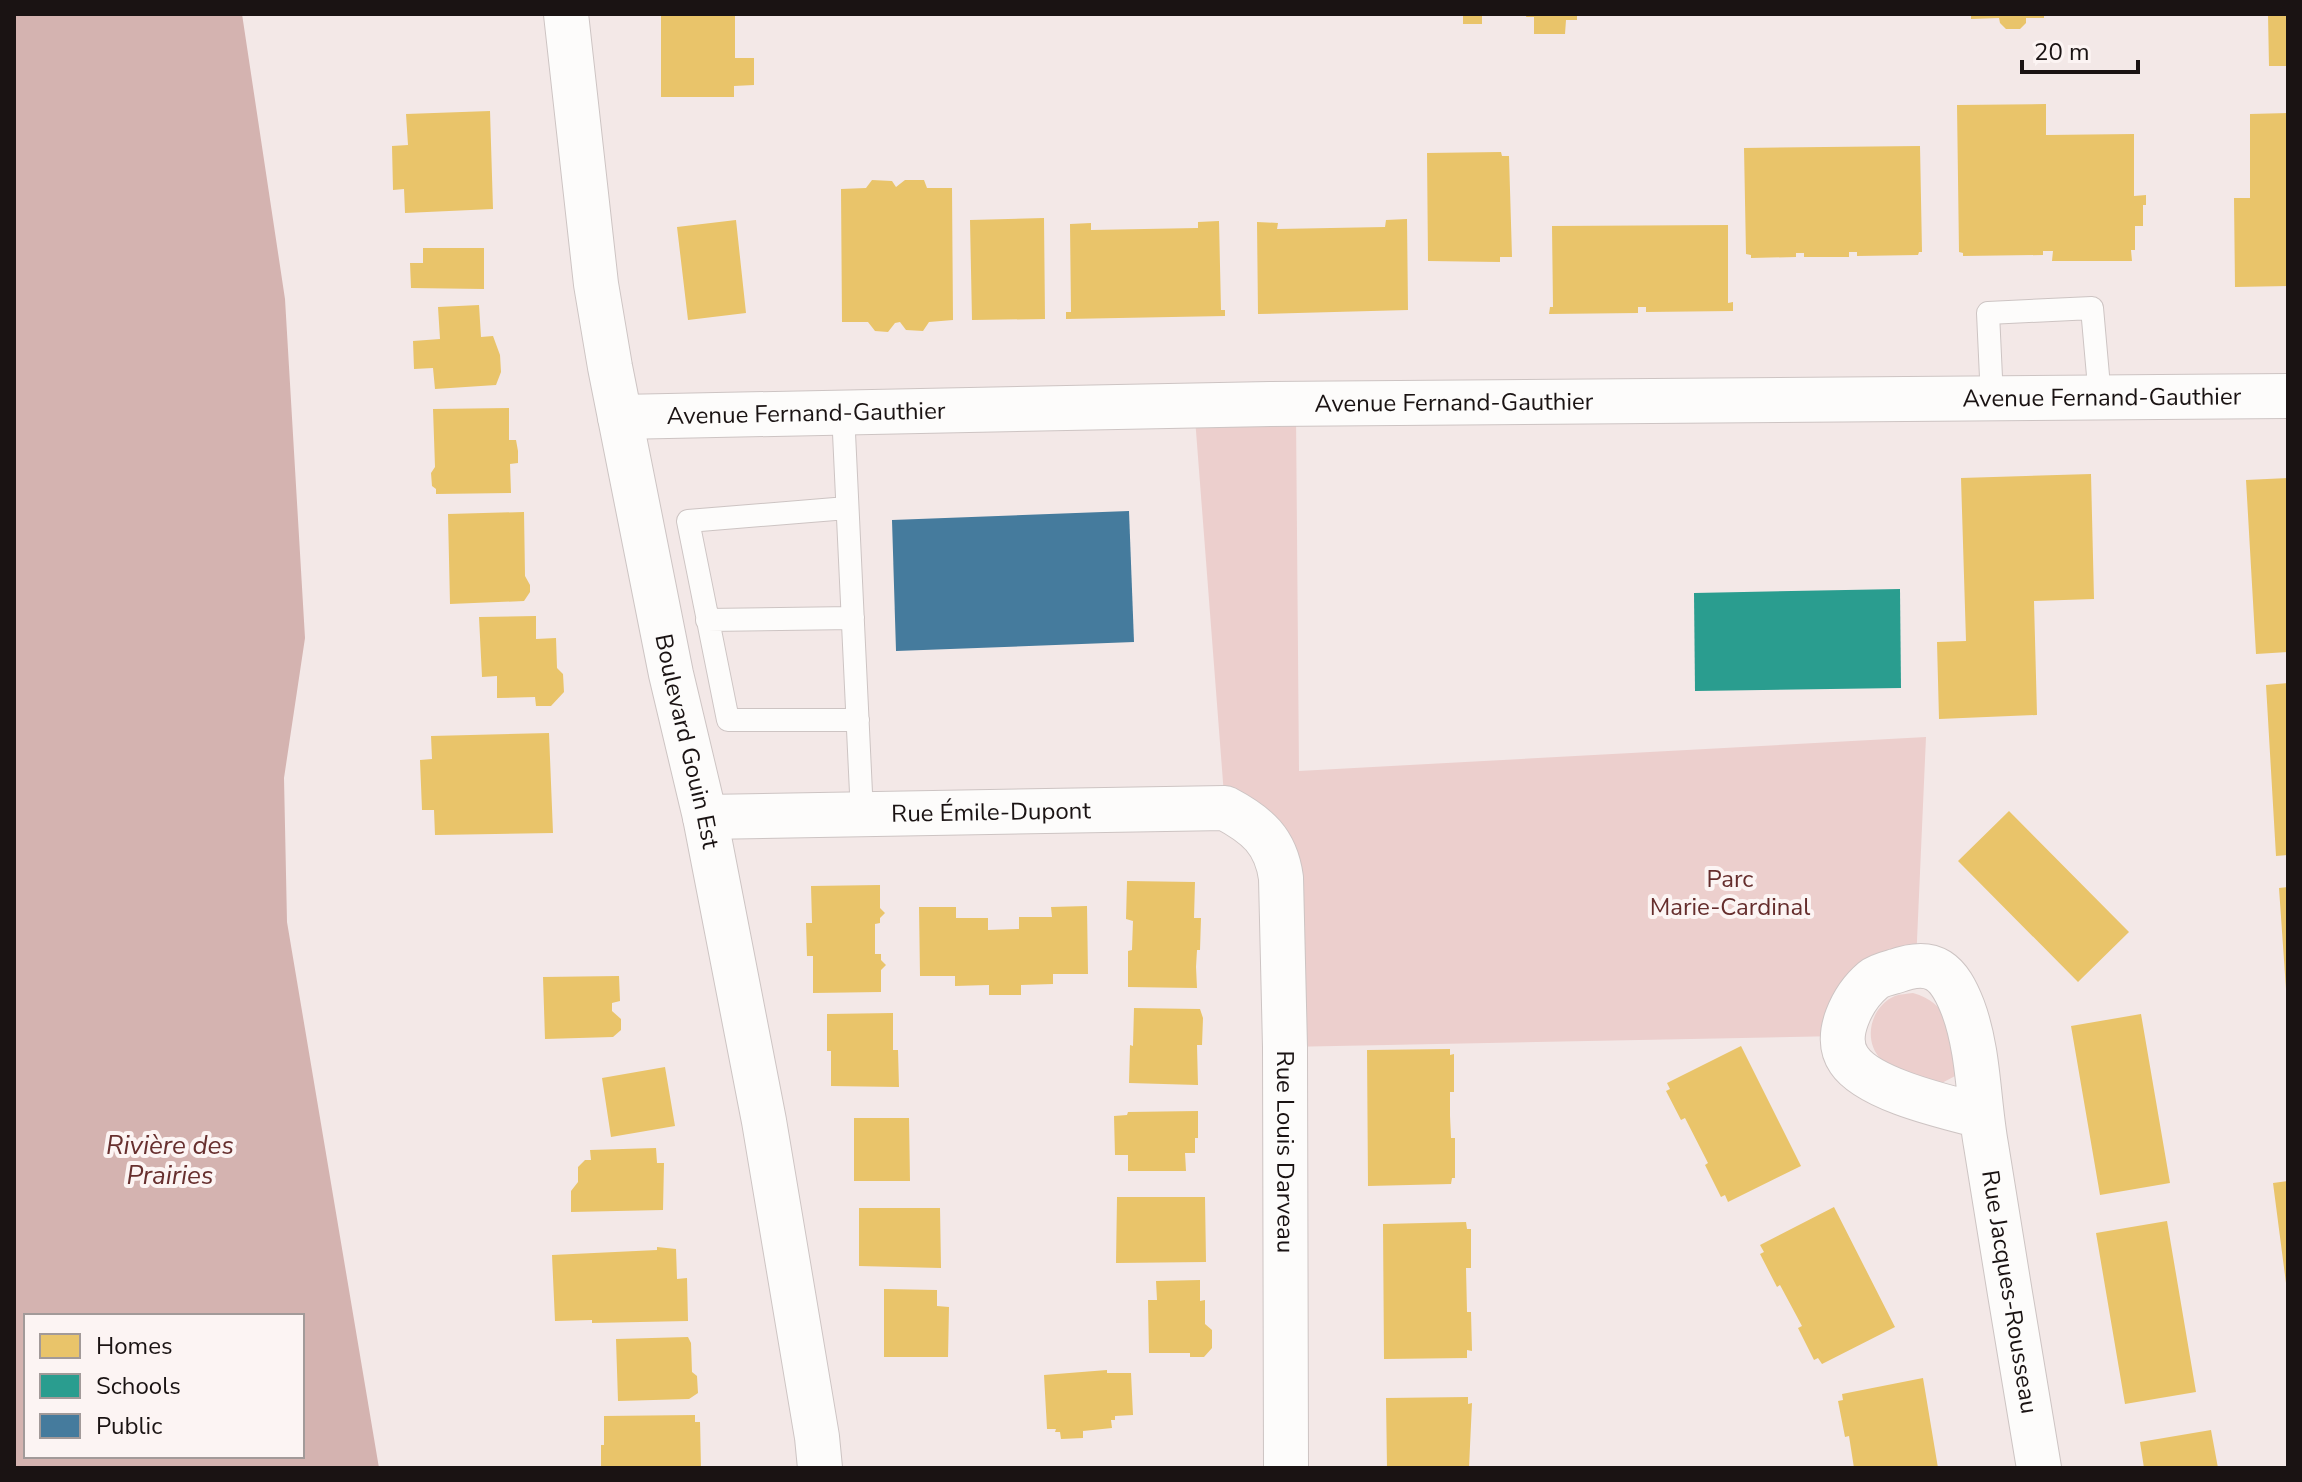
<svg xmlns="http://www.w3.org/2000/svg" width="2302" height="1482" viewBox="0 0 2302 1482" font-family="'Nunito Sans',sans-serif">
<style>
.green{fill:#eccfcd}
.water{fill:#d4b3b0;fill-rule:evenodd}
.homes{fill:#e9c46a}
.schools{fill:#2a9d8f}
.public{fill:#457b9d}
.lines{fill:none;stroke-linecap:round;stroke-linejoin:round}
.service-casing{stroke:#cdc4c3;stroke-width:24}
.minor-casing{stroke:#cdc4c3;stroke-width:46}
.tertiary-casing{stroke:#cdc4c3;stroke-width:46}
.service{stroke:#fdfcfb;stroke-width:22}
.minor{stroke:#fdfcfb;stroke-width:44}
.tertiary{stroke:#fdfcfb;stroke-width:44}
.labels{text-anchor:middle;stroke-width:8;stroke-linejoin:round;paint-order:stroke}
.street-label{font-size:24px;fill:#1a1313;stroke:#fcf4f3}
.park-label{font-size:24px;fill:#652d2c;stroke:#fcf4f3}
.water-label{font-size:26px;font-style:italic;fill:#672f2e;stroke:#fcf4f3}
</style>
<rect width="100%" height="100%" fill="#f3e8e7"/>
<path class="green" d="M1194,405L1296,414L1299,771L1926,737L1916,963L1841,1036L1285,1047L1281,878L1225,808Z
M1913,993C1955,1005 1950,1038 1957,1075L1938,1085C1920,1078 1894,1073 1881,1059C1862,1040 1871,1006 1895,996C1900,994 1907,994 1913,993Z"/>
<path class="water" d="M14,14H242L285,299L305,638L284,778L287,922L379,1468H14ZM26,1316H302V1456H26Z"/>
<path class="homes" d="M661,14H735V58H754V85L734,86V97H661Z
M1463,14H1482V24H1463Z
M1527,14H1577V20H1566L1565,34H1534V17H1526Z
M1971,14H2044V18H2026V23L2020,29H2006L2000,23L1999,18L1971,19Z
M2268,14H2288V66H2269Z
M2046,104V135L2134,134V196L2146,195V205H2143V226H2135V250H2131L2132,261H2052L2053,251H2043V255L1963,256V253L1959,252L1957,105Z
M490,111L493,209L405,213L404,189L393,190L392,146L408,145L406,114Z
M2288,113V286L2235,287L2234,198H2250V114Z
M1920,146L1922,252H1919L1918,255L1857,256V252H1849V257H1804V253H1796V257L1751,258V255L1746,254L1744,148Z
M1501,152L1502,156H1509L1512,257H1500V262L1428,261L1427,153Z
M872,180L892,181L896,187L905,180H924L927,188H952L953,320L929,322L923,331L906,330L900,322L895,323L888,332L875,331L868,322H842L841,189L866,188Z
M1044,218L1045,319L972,320L970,220Z
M1407,219L1408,310L1258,314L1257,222L1278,223L1277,229L1385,227L1386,220Z
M736,220L746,313L688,320L677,227Z
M1219,221L1221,310H1225V316L1066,319V312H1071L1070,224L1091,223V230L1198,228V222Z
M1728,225V303L1733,302V311L1646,312V307H1638V313L1549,314L1550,307H1553L1552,226Z
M423,248H484V289L411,288L410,263H423Z
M479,305L481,337L493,336L500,355L501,372L496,385L435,389L433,368L414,369L413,341L440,339L438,307Z
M509,408V440H516L518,451V463L510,464L511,493L436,494V489L432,486L431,473L435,467L433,409Z
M2091,474L2094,599L2034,601L2037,715L1939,719L1937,642L1966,641L1961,478Z
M2288,478V652L2256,654L2246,480Z
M524,512L525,576L530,585V592L524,601L450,604L448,514Z
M536,616V639L556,638L557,668L563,674L564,692L551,706H536L535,697L497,698V676L482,677L479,617Z
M2288,683V855L2276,856L2266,685Z
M549,733L553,833L435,835L434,810H422L420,760L432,759L431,736Z
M2009,811L2129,932L2078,982L1958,861Z
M1127,881L1195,882L1194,918H1201L1200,950H1197L1196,967L1197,988L1128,987V951L1132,950L1133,921L1126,919Z
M880,885V908L885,913L880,918V923L875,924V954H881V960L886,965L881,970V992L813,993V956H807L806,923H812L811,886Z
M2288,887V989H2286L2279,888Z
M1087,906L1088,974H1053V984L1021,985V995H989V985L955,986V976H920L919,907H956V918H988V930L1019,929V917H1052L1051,907Z
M619,976L620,1001L612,1003V1011L621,1019V1030L613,1037L545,1039L543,977Z
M1134,1008L1200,1009L1203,1018L1202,1045H1197L1198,1085L1129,1083L1130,1045L1133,1046Z
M893,1013V1050H898L899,1087L831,1086V1051H827V1014Z
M2141,1014L2170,1183L2100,1195L2071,1026Z
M1741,1046L1801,1166L1728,1202L1725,1195L1721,1197L1705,1165L1708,1163L1685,1118L1681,1120L1666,1091L1670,1089L1667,1083Z
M1450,1049V1055L1454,1054V1092H1450V1116L1451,1138H1455V1178H1452L1451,1184L1368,1186L1367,1050Z
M665,1067L675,1126L611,1137L602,1078Z
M1198,1111V1138H1195V1153H1185L1186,1171H1128V1155H1115L1114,1116L1127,1115L1128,1112Z
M854,1118H909L910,1181H854Z
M656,1148L657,1163H664L663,1210L571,1212V1191L578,1182V1167L585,1160H591L590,1150Z
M2288,1181V1283H2286L2273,1183Z
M1117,1197H1205L1206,1262L1116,1263Z
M1834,1207L1895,1327L1822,1364L1818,1358L1814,1360L1798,1328L1802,1326L1780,1285L1777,1287L1760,1254L1764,1252L1760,1245Z
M859,1208H940L941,1268L859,1266Z
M2167,1221L2196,1392L2125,1404L2096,1233Z
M1466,1222L1467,1229H1471V1268H1466L1467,1312H1471L1472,1351L1467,1350V1358L1384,1359L1383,1224Z
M657,1247L676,1249L677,1279L687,1278L688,1321L592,1323V1320L555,1321L552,1255L657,1250Z
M1200,1280V1301L1205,1300V1324L1212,1330V1348L1204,1357H1190V1353H1149L1148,1300H1157L1156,1281Z
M884,1289L937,1290V1306L949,1307L948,1357H884Z
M688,1337L691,1343L692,1372L697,1376L698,1393L689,1399L618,1401L616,1339Z
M1107,1370V1373H1131L1133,1415L1115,1416V1420H1111L1112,1428L1083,1431V1438L1061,1439L1060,1432H1055L1056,1429H1047L1044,1375Z
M1923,1378L1938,1468H1854L1849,1436L1845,1437L1838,1401L1843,1400L1842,1394Z
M1468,1397V1404L1472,1403L1469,1468H1387L1386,1398Z
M695,1415V1422H700L701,1468H601V1445H604V1416Z
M2211,1430L2218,1468H2144L2140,1442Z"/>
<path class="schools" d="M1900,589L1901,688L1695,691L1694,593Z"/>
<path class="public" d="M1129,511L1134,642L896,651L892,520Z"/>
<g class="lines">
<g class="service-casing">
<path id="service" d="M1992,399L1988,313L2092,308L2100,398
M843,412L862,814
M847,508L688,521L728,720H858
M707,620L853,618"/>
</g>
<g class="minor-casing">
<g id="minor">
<path id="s1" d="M620,417L1270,404L2288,396"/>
<path id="s2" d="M705,817L1225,808C1257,825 1276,841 1281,878L1285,1047L1286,1468"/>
<path id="s3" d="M1981,1116C1947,1107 1869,1090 1849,1060C1832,1036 1853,997 1873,980C1879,975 1889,973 1896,971C1934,957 1949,972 1963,1008C1979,1051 1978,1100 1986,1145C2003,1253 2021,1360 2039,1468"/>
</g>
</g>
<g class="tertiary-casing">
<g id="tertiary">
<path id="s4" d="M566,14L596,284L610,367L671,674L705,817L764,1121L817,1437L820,1468"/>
</g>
</g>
<use href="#service" class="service"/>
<use href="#minor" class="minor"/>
<use href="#tertiary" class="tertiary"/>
</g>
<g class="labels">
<g class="street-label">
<text dy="8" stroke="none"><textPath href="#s1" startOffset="1482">Avenue Fernand-Gauthier</textPath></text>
<text dy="8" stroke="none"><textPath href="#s1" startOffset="834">Avenue Fernand-Gauthier</textPath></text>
<text dy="8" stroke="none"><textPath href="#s1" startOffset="186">Avenue Fernand-Gauthier</textPath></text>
<text dy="8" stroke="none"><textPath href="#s4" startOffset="738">Boulevard Gouin Est</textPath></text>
<text dy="8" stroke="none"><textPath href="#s2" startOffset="286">Rue Émile-Dupont</textPath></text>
<text dy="8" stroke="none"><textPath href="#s2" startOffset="888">Rue Louis Darveau</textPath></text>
<text dy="8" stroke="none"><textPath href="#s3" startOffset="638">Rue Jacques-Rousseau</textPath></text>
</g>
<g class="park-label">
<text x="1730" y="887">Parc<tspan x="1730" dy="28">Marie-Cardinal</tspan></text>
</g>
<g class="water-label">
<text x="170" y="1154">Rivière des<tspan x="170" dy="30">Prairies</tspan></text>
</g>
</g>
<rect width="2302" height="1482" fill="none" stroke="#1a1313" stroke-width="32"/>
<rect x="24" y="1314" width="280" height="144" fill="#fcf4f3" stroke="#a29a99" stroke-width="2"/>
<rect x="40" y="1334" width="40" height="24" fill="#e9c46a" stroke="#a29a99" stroke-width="2"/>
<text x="96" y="1354" font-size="24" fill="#1a1313">Homes</text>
<rect x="40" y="1374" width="40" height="24" fill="#2a9d8f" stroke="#a29a99" stroke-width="2"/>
<text x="96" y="1394" font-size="24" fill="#1a1313">Schools</text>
<rect x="40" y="1414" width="40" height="24" fill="#457b9d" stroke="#a29a99" stroke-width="2"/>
<text x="96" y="1434" font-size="24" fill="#1a1313">Public</text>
<path d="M2022 60v12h116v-12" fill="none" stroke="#1a1313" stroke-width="4"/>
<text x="2034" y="60" font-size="24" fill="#1a1313" stroke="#fcf4f3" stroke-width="6" paint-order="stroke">20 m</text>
</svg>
